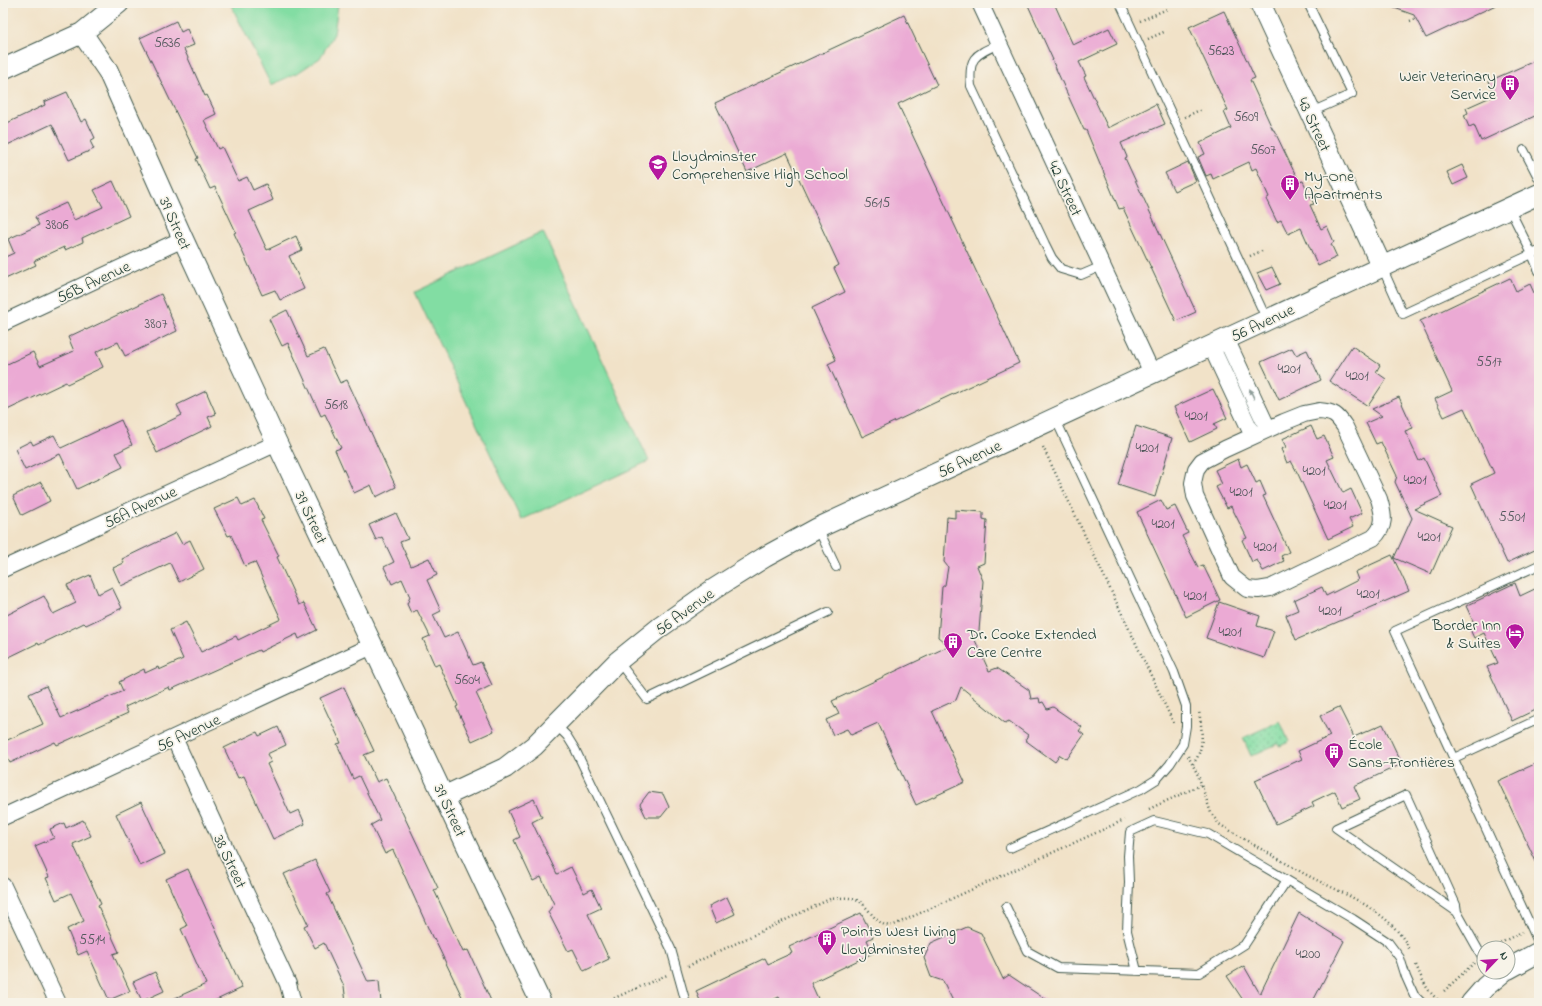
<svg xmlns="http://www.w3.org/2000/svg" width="1542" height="1006" viewBox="0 0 1542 1006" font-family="'Indie Flower',sans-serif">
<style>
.park{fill:url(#park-dots);stroke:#508d6c}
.pitch{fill:#82dda3;stroke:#508d6c}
.building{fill:#ebaad4}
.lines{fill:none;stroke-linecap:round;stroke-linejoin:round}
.service-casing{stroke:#3e564a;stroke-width:10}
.minor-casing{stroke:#3e564a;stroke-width:18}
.tertiary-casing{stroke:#3e564a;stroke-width:22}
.path{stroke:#3e564a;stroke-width:2.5;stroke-dasharray:1 3;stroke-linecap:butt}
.service{stroke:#fff;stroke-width:8}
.minor{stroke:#fff;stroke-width:16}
.tertiary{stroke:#fff;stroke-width:20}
.oneway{fill:#8f9e9a}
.labels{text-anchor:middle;stroke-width:3.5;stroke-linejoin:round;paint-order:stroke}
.number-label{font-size:14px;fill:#52585c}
.poi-label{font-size:16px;fill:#1f3d34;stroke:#f7f3e8;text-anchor:start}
.street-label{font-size:16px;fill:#1f3d34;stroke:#f7f3e8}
</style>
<defs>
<pattern id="park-dots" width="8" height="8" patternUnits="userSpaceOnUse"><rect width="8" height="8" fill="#82dda3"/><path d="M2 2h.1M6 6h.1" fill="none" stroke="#6ab486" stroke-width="1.8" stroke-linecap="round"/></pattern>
</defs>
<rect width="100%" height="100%" fill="#f7f3e8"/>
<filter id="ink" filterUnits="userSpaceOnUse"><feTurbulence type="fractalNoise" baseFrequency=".025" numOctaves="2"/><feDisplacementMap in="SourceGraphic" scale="8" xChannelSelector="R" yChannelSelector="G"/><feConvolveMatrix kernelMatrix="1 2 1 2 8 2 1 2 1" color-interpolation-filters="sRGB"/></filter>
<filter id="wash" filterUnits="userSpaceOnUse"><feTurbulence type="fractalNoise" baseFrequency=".012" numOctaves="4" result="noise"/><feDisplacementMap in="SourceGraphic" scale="16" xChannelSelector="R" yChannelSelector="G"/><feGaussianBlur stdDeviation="0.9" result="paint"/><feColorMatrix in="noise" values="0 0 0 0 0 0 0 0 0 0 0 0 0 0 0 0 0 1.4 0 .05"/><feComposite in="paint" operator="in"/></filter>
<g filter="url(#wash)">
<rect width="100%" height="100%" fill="#f1e2c8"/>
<path class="park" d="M1280,721L1289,742L1280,746L1277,744L1251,756L1243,738Z"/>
<path class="pitch" d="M230,3H338V5L334,34L320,58L299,72L271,85Z
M543,232L649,461L521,520L415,292Z"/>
<g id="blocks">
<path class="building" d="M1027,3H1054L1073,45L1109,28L1117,44L1079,62L1086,76L1084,77L1108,128L1156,104L1165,124L1121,143L1127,157L1125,158L1196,312L1176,321L1123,208L1119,209L1086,130H1084L1071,102L1052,60H1053Z
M1386,3H1500L1426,38L1414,15L1386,5Z
M1224,11L1255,78L1250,80L1273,130H1274L1299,182L1303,181L1314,204L1310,205L1321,229L1327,226L1334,242L1331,244L1337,257L1318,266L1301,228L1288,234L1281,220L1277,222L1266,199L1269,197L1256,168L1252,170L1249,162L1213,179L1211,174L1206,176L1198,157L1205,154L1200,143L1231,128L1224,112L1228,110L1189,27Z
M904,15L937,85L898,104L1019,363L862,437L828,364L836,360L812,308L845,292L834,268L839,265L787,153L747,172L715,103Z
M176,21L181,32L187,29L194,45L184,49L205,96L207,95L216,114L204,120L218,149L222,147L238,181L247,177L253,190L266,184L273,200L249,211L267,250L296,236L302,250L289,256L304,289L280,300L275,290L262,295L234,233L236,232L215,187L210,189L196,159L198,158L140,38Z
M1539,59V108L1535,110L1537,115L1481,141L1474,125L1469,127L1464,115L1468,113L1466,108L1495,95L1489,81Z
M67,92L81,122L86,119L95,138L90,141L94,149L69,160L52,124L3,147V125L45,105L44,102Z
M1188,162L1196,181L1174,191L1165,173Z
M1462,165L1468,178L1453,185L1447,172Z
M113,181L129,216L82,238L83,242L65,250L64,247L34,261L36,265L3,280V258L14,253L8,239L39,225L35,217L66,203L74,220L103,207L94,190Z
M1272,267L1280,284L1266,290L1257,273Z
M1510,278L1516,291L1530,284L1539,304V548L1507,563L1471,484L1494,473L1464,408L1444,417L1435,399L1452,391L1420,321Z
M161,294L177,331L125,356L118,342L96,352L103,367L67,384L66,382L3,412V366L33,352L40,366L74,351L68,337L85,329L86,330Z
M287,310L308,356L324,349L340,383L347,380L396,487L376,497L371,485L354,493L335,450L341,448L325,414L321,416L288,343L282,346L269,319Z
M1352,346L1380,365L1376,372L1386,379L1368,406L1329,381Z
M1292,348L1296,355L1307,350L1321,380L1279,400L1261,362Z
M1213,389L1227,418L1214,424L1217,429L1190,442L1174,407Z
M206,391L216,414L208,417L212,426L157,453L147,432L182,415L177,405Z
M1399,397L1413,428L1405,431L1419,461L1424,458L1442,496L1414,509L1452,526L1431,574L1394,558L1412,518L1395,482L1397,476L1381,442L1376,444L1366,423L1382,416L1372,409Z
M121,420L132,445L116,453L123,467L77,489L60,454L25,470L15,449L31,441L33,445L54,435L61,448Z
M1136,426L1172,438L1155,497L1118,485Z
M1311,426L1317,439L1324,436L1334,457L1327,460L1343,493L1351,489L1362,513L1349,519L1353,527L1328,539L1298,474L1291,461L1287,463L1281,449L1286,447L1282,439Z
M1238,459L1241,467L1247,464L1256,483L1260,481L1266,495L1263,496L1289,552L1281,556L1284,561L1263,571L1257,560L1252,562L1242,540L1247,538L1231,506L1227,508L1216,487L1222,484L1215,470Z
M41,482L50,501L22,515L13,496Z
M238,498L242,506L255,500L264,519L261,520L279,556L277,557L299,605L304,603L317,630L299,639L297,634L260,652L259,650L170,690L169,687L125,707L128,713L57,745L55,742L10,763L3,748V742L43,724L29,694L46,686L61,718L123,691L119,682L144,669L145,673L158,667L159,670L183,659L170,630L186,622L201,652L236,636L238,640L281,619L255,562L245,566L231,535L228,536L214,509Z
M1161,500L1166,510L1175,506L1188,533L1182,536L1198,567L1203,565L1220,600L1186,617L1137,512Z
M955,510L983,512V519L987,520L984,563L977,566L983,581L979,631L974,638L989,671L997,668L1029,690L1031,699L1039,698L1040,703L1043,702L1047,709L1053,707L1082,727L1079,731L1084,735L1067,759L1060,755L1055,762L1025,740L1028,735L1009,721L1005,723L961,687L956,700L932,711L965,782L916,805L878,723L851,735L847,729L833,735L826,720L839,714L832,701L949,646L938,637L942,587L945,585L948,567L944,562L947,517L955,518Z
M396,513L408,539L400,542L411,566L429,558L437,575L427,580L441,611L433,615L444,638L458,632L473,665L481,662L492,685L476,693L494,731L472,741L456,707L458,706L439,664L435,666L423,639L430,636L417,610L411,613L407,604L410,597L402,579L392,584L384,567L394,562L382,537L376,540L369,525Z
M176,533L182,544L190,540L204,569L179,582L170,563L121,586L113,568L124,563L122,559Z
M1392,555L1409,591L1296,640L1286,615L1298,610L1294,600L1322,587L1326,596L1358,580L1355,572Z
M90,575L98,594L112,587L122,608L86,625L84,623L39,645L38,643L3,660V617L44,596L53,614L76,603L67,585Z
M1515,583L1520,596L1539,587V708L1512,721L1487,667L1498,663L1484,633L1474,638L1468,625L1474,623L1466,606Z
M1219,602L1260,616L1257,626L1274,631L1264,658L1206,638Z
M344,687L374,751L364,755L377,782L386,778L438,888L434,890L458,941L463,952L468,950L492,1003H465L434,938L433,939L393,850L385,854L371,825L380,820L359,776L353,779L337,744L341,743L320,698Z
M1339,707L1354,737L1383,724L1402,764L1354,786L1360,799L1342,807L1335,791L1312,802L1314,806L1276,824L1255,780L1302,759L1298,751L1330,736L1320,716Z
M278,727L286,745L267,754L271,762L267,764L290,814L299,810L305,824L273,839L244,776L238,778L224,748L257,732L259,736Z
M1539,762V868L1498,781Z
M649,792L663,794L669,807L661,817H646L640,804Z
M534,799L542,817L532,822L557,874L571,867L584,893L592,889L601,908L588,914L609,959L584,971L573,949L568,951L548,912L554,904L541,877L533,881L514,840L520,837L508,811Z
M141,802L165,854L140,866L116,814Z
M83,820L91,836L73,844L101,904L98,906L119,952L113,954L130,991L109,1000L87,951L78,955L67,929L84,921L71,893L56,900L46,878L49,877L35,846L54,838L50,829L64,823L66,828Z
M315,860L330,892L327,894L368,982L379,981L381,1003H346L344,986L324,943L315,948L304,926L308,924L284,874Z
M188,869L242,988L210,1003H164L206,984L181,929L187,926L166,879Z
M727,897L735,914L716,923L709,906Z
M861,913L873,937L867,940L873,953L811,983L820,1003H781L779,997L766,1003H701L696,991L765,958L768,964L792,953L789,947Z
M1299,913L1344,941L1312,1003H1245L1227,976L1244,966L1260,994Z
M967,927L981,933L1003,979L1009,975L1051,1003H954L943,981L931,977L924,958L931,943Z
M155,972L164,991L142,1001L133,982Z"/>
</g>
</g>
<g filter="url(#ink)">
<use href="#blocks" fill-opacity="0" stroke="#3e564a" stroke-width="1"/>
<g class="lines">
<g class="service-casing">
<path id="service" d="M1120,3L1267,320
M1308,3L1352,94L1311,112
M999,44C975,55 968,57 971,86L1045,244L1052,258L1061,269L1081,275L1102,266
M1524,150L1539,179
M1509,208L1532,254L1539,251
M1382,267L1403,314L1532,254L1539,271
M818,528L836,567
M1539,565L1395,631L1539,944
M618,661L647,699L828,612
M555,724L567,736L575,749L671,949L686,1003
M1454,758L1539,719
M1010,848L1141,789L1157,779L1170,764L1183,744L1186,726V706L1174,672L1055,418
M1006,907L1027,951L1058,968L1199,973L1245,944L1287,880
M1457,912L1336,828L1406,795L1456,905L1457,912L1484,960
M1137,971L1127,931L1129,882L1128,856L1130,832L1154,821L1208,834L1353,919L1388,942L1400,958L1406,977L1414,995L1422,1003"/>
</g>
<g class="minor-casing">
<path id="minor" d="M980,3L1152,373
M3,323L183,239
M1226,339L1268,429
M1211,346L1253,436
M1319,411C1334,412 1337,415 1345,427L1379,499C1384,516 1386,526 1373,538L1270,588L1258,590L1247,589L1232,577L1195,496L1193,483L1196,469L1202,461L1225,449L1284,422L1304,414Z
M3,569L277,443
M174,738L288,984L293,1003
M3,817L372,646
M3,886L58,1003"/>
</g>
<g class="tertiary-casing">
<path id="tertiary" d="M1260,3L1382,267
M82,33L108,71L183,239L277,443L541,1003
M3,69L82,33L119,3
M445,796L505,768L534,746L618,661L659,628L714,589L765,557L818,528L1539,194
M1508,969L1539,952
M1471,1003L1485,987L1503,972"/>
</g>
<path class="path" d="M1178,4L1180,3
M1140,21L1167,9
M1410,21L1416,19
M1148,39L1166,31
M1185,117L1202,109
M1250,256L1262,251
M1043,447L1174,724
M1188,756L1198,775L1211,813L1219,824C1247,841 1275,857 1303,873C1342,894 1389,908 1410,950
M1193,764C1195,761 1198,757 1199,753C1204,741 1201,724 1199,711
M1149,809L1201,785
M1494,948L1506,940L1522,932
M1416,965C1422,979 1426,990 1438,1000
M688,966L830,899C840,898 850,896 859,901C871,909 877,929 894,925L1124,820
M1444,991L1474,963
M603,1003L667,975"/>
<use href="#service" class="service"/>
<use href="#minor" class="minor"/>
<use href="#tertiary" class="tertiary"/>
</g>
<defs><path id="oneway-solid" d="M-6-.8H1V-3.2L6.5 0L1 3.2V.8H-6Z"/></defs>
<use class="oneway" href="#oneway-solid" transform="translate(1252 394) rotate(-115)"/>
</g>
<defs>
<g id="building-pin" transform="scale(1)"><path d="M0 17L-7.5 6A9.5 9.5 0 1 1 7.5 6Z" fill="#b5179e" stroke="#f7f3e8"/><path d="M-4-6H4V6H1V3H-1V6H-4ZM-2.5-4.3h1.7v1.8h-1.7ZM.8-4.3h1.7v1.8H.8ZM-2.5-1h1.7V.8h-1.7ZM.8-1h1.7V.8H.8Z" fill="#fff"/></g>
<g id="school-pin" transform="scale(1)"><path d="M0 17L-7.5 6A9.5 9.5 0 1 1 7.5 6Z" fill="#b5179e" stroke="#f7f3e8"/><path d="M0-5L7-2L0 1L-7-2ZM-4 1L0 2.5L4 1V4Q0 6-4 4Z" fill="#fff"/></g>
<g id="hotel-pin" transform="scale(1)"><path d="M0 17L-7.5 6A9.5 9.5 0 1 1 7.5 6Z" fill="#b5179e" stroke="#f7f3e8"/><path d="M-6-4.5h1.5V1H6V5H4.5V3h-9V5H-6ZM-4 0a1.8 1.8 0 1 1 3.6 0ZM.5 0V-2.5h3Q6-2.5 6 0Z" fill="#fff"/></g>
</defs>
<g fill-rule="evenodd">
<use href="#building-pin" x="1510" y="84"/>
<use href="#school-pin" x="658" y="164"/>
<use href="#building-pin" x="1290" y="184"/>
<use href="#hotel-pin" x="1515" y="633"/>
<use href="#building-pin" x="953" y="642"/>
<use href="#building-pin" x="1334" y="752"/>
<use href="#building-pin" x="827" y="939"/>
</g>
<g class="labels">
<g class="number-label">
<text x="167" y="47">5636</text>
<text x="1221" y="55">5623</text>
<text x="1246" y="121">5609</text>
<text x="1263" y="154">5607</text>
<text x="877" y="207">5615</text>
<text x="57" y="229">3806</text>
<text x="156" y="328">3807</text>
<text x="1489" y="366">5517</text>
<text x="1289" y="373">4201</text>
<text x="1357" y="380">4201</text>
<text x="336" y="409">5618</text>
<text x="1196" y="420">4201</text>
<text x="1147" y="452">4201</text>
<text x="1314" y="475">4201</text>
<text x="1415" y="484">4201</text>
<text x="1241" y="496">4201</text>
<text x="1335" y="509">4201</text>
<text x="1512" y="521">5501</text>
<text x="1163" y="528">4201</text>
<text x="1429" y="541">4201</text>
<text x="1265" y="551">4201</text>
<text x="1368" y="598">4201</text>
<text x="1195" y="600">4201</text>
<text x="1330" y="615">4201</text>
<text x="1230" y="636">4201</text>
<text x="467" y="684">5604</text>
<text x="92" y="944">5514</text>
<text x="1308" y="958">4200</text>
</g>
<g class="poi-label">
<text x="1496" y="81" text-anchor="end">Weir Veterinary<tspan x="1496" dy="18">Service</tspan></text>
<text x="672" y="161">Lloydminster<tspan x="672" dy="18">Comprehensive High School</tspan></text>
<text x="1304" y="181">My-One<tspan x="1304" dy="18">Apartments</tspan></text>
<text x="1501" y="630" text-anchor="end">Border Inn<tspan x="1501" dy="18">&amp; Suites</tspan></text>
<text x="967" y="639">Dr. Cooke Extended<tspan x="967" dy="18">Care Centre</tspan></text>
<text x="1348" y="749">École<tspan x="1348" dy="18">Sans-Frontières</tspan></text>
<text x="841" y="936">Points West Living<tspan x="841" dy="18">Lloydminster</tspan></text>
</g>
<g class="street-label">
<text transform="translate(1315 124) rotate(65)" y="6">43 Street</text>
<text transform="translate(1066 188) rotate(65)" y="6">42 Street</text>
<text transform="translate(176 223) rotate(66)" y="6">39 Street</text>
<text transform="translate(93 281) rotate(-25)" y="6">56B Avenue</text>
<text transform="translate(1262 322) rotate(-25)" y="6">56 Avenue</text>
<text transform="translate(969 458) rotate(-25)" y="6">56 Avenue</text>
<text transform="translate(140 506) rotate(-25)" y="6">56A Avenue</text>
<text transform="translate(312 517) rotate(65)" y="6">39 Street</text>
<text transform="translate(684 611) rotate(-36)" y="6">56 Avenue</text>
<text transform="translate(188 732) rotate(-25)" y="6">56 Avenue</text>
<text transform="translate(451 810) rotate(65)" y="6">39 Street</text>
<text transform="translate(231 861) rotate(65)" y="6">38 Street</text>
</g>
</g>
<rect width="1542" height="1006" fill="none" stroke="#f7f3e8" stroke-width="16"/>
<g transform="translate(1496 960) rotate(65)"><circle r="19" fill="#f7f3e8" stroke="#a1aaa0"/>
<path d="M0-3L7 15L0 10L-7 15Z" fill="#b5179e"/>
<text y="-6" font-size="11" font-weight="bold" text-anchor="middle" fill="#1f3d34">N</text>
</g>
</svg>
